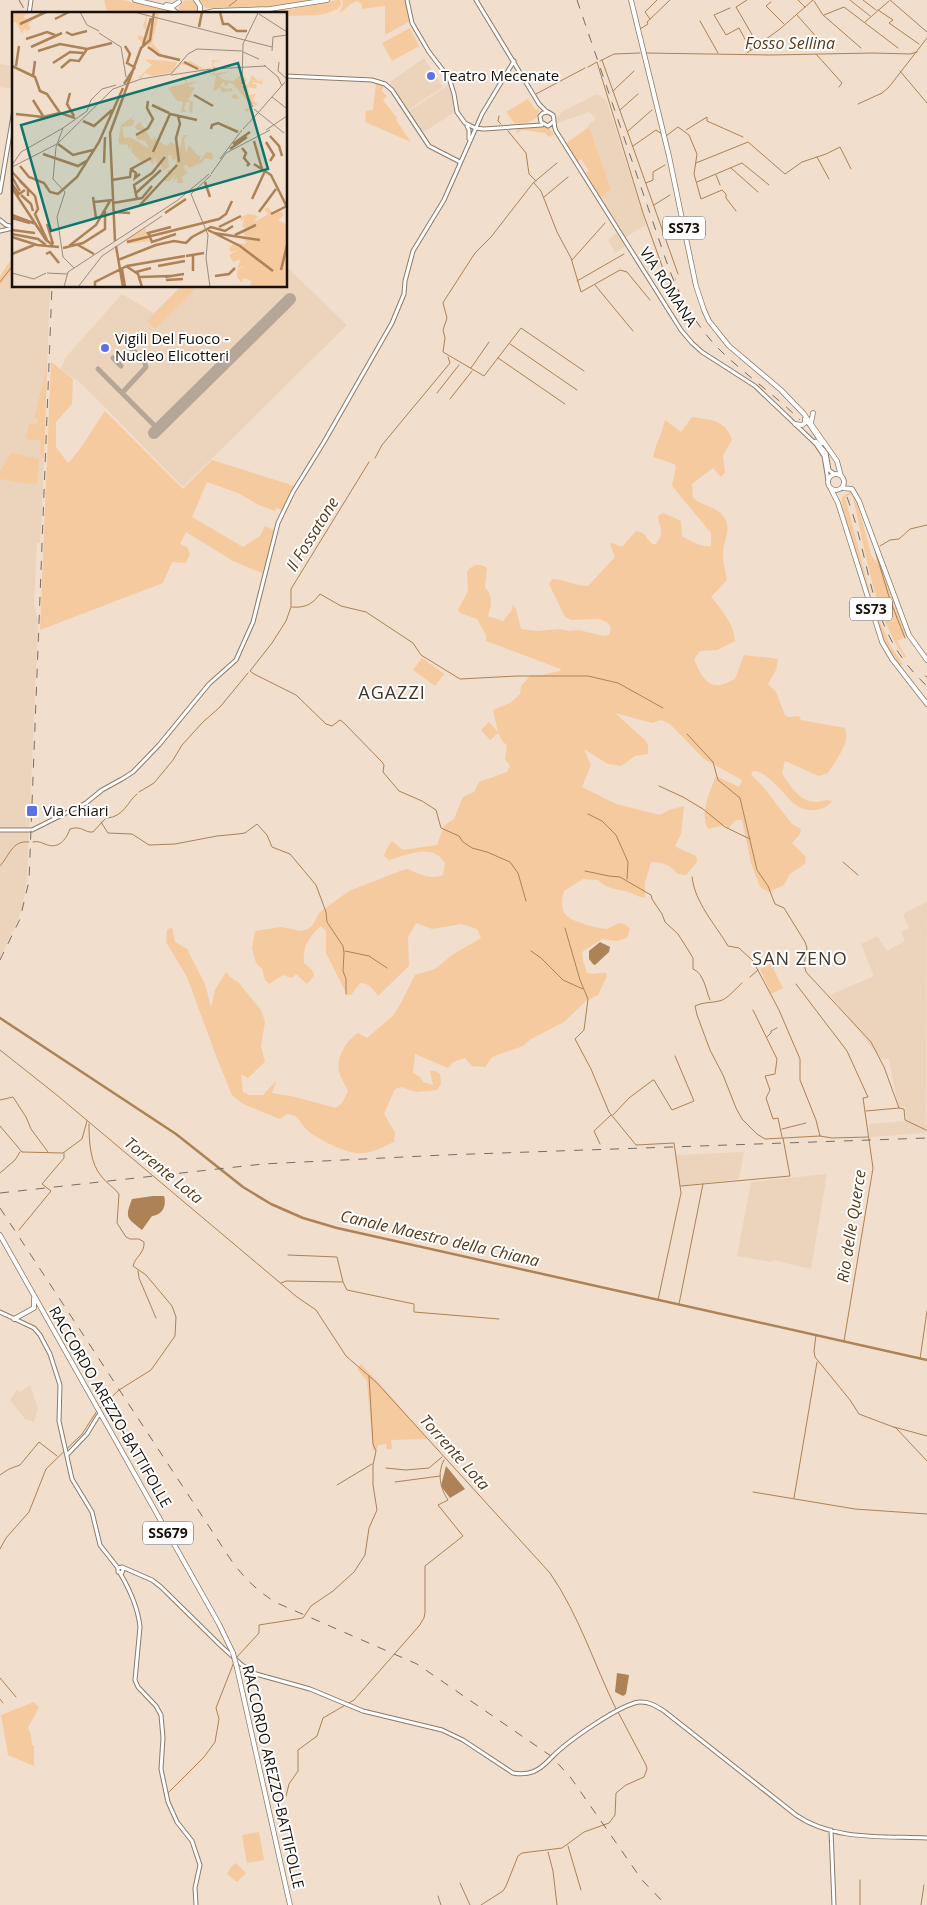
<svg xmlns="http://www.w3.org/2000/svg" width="927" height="1905" viewBox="0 0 927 1905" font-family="'Open Sans',sans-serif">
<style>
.built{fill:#ecd4bc}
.green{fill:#f6ca9f}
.water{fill:#ad8256}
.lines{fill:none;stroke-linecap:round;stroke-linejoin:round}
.stream{stroke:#ad8256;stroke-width:1}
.canal{stroke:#ad8256;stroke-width:2.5}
.taxiway{stroke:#b6a697;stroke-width:5}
.runway{stroke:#b6a697;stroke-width:12}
.secondary-tunnel{stroke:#d0bfaf;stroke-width:3;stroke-dasharray:3 1.5;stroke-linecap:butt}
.secondary-casing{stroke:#8b7b6a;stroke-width:5}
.primary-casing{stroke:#8b7b6a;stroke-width:5.5}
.secondary{stroke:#fff;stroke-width:3}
.primary{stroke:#fff;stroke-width:4}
.rail{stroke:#7a6d62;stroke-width:1;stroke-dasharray:9 9;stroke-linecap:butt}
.secondary-bridge-casing{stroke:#8b7b6a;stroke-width:5;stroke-linecap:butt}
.primary-bridge-casing{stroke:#8b7b6a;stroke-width:5.5;stroke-linecap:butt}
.secondary-bridge{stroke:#fff;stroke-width:3}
.primary-bridge{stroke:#fff;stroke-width:4}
.poi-dot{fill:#5c70e7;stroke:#fff;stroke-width:2}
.labels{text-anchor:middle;stroke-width:4;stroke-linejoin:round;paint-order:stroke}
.shield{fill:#fff;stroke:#5d5854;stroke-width:1}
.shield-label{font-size:14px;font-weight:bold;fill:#18110b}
.poi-label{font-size:15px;fill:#18110b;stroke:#fff;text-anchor:start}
.street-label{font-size:15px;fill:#18110b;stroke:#fff}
.water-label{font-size:16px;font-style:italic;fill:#593a17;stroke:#fff}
.quarter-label{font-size:18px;letter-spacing:1px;fill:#443526;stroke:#fff}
.inset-river{fill:none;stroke:#ad8256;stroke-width:2.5}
.inset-road{fill:none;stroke:#9a8c7f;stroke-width:1}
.view{fill:#0f766e;fill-opacity:0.15;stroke:#0f766e;stroke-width:2.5}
.inset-edge{fill:none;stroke:#18110b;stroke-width:2.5}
</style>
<rect width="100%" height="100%" fill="#f1decc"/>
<path class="built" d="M424,58L443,87L408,110L390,82Z
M0,64L14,66V89L0,87Z
M449,85L450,87L455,112L422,133L409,111Z
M595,95H599L604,99H606L646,225L624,238L628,245L615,253L608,240L619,231L599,198L596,148L588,125L596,119L589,112L555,124V119L563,111Z
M286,266L347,325L184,486L181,485L83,385L61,369L65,358L122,294L154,313L181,286H286Z
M14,269V286H50L42,513L40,543H37L34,605L38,620L37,648L27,878L23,906L15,927L0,958V286Z
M927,902L926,1114L927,1133L869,1137V1124L907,1121L905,1106L898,1107L889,1059H881L830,995L874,976L861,944L877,936L887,951L905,941L901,932L909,928L903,914Z
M744,1152L739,1179L680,1186L676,1155Z
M827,1174L811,1269L773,1260L772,1262L737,1256L751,1182Z
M30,1385L38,1408L34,1422L25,1419L10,1400L17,1390L20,1392Z"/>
<path class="green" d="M104,0H123L172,10L176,14H108Z
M185,0L195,1L199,7L198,14H179V7Z
M199,0H315C279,6 242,12 206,8Z
M337,0H340L341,5C330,18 303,15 287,16V29L286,14H243L287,10Z
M342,0H405L410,21L385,35V6L362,9V4L357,1L352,3L340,13L343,4Z
M410,28L419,46L392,61L382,43Z
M376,82L384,85L382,91L387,96L383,100L397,118L396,120L411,142L365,122L366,111L373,110Z
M528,99L536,110L539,109C538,123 526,123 515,124L506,112Z
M539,125L549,128L554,135L549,137L545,133L522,130L518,132L519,134L516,132L518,129Z
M589,127L611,190L599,198L584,174L589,171L581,159L577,162L565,144Z
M14,255V269L0,286V276Z
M186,286H190L194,290L155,329L147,321L179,289H183Z
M51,362L73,379L72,404L56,422V447L68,463C82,449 93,428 105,411L183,489L212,460L295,486L282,510L276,508L275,511L259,505L238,493L207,482L192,517L243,547L260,536L265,526L274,530L264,574L233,561L186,532L180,544L187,547L190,554L186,563L172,562L163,583L40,630Z
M46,363H47L44,459L40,454L41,441L26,439L29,424H37L38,419L34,418L46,370Z
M692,417C711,420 725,419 732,440L723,455L725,472L721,477L713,468L692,484L693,498C701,505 711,506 718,511C735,524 724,538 723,552C722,561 726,571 727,580L711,597C722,610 734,624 735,641L717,650L700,651L694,659C698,669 706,688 720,685C725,684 730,681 735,679L744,655C755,657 767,657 778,659L776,670L768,684L776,692L785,715L789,717L799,716L801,720L845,728C851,743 835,761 828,773L819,776L785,761L782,773C789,785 800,802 815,802C821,802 826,799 832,801C824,812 806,813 796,805C784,796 769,771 753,771L751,774L764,788L792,824L801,829L800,834L792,843L806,857L805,864L790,874L784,885L769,892L760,887L751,863L742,820H736L728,829L725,825L708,829C699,812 710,792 716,776L739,787L742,780L704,759L670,724L661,720L652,723L615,713L645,740L648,745V754L635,756L621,766L608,764L584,749L591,765L582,787L616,804L660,815L669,810L684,806L681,834L675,846C682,851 689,852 696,856L697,862L686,875L678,874C669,865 665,862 651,862L645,883V898C639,897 634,894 629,892C617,889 606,889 598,880L583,879L564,891C562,898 560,908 566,915C572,922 597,928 607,929C618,924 620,919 630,929L627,938L617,941L602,939L582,952L583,961L587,973C596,975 599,972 606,973L607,976L598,995L586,1001L564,1022L531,1039L523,1046L492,1057L485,1067L472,1066L465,1058L453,1062L448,1068L415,1054L413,1073L420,1077L423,1082L433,1085L430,1071H435L440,1074L441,1084L437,1090L416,1092L401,1087L395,1089L384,1114L395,1132L394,1142C385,1146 374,1152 364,1153C350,1156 317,1139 307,1130C299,1122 300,1115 287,1114L280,1119L243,1104L232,1095L218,1061L187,977L166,942L167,930L172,927L175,942L187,949L205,984L211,1007L215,990L226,972L230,977L238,982L261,1010L265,1022L261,1046L265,1062L248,1078L241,1074L243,1092L250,1095H263L276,1081L272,1093L291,1096L336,1108L342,1103L348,1091C345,1085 341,1078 339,1072C336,1057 346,1041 358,1033L367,1038L393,1016L401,1003L415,975L435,969L452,955L481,938L477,929L461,924L432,929L416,923L408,937L409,966L378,996C373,989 369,983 360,983L351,995H347L326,953V931L321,926C310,936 302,946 304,963L313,971L314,976L307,984L296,974L292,978L283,975L269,984L265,980L262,969L256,963L252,948L255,931L281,927L301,931L308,929L312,926L320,912L349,891L400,871L408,869C418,874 431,880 443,875L445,863C432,842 407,855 389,860L384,856L386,850L392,841L403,850L437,845L444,826L454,819L463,797L474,792L479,782L507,772L510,766L505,759L507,745L503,742L498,733L490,740L481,730L489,722L498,732L493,710L510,703L520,694L521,686L531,675H541L560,671L561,669L486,641V635L477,619L460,613L458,610L468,591L467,572C472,564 480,563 487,568L485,587C493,596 492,605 488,616L503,621L512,610L513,605L516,609L521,629L537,631L560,629L569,631L579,630L603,636L609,635L611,628L607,622L599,619L572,620L565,617L549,584L552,579C565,579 575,586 588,586L615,557L610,544L613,543L622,547L636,531L643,533L652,544H656C666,531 659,529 658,516L663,513L681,521L682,536C691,541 702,548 711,546V533L672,486L676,466L674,464L653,457C656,444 662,433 665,420L681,432Z
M12,453L39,459L37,485L0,479V471C5,466 6,456 12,453Z
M850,492L853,493L857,501L871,555L877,564L875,553L876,552L906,636L897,641L906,657H904C872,609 866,550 852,494L845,497L874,608L890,645L902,663L901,666C878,651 851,536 842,505V497Z
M422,658L444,674L435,686L413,670Z
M771,964L783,988L771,994L760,969Z
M361,1364L389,1394L428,1439L391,1440L392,1449L387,1450L386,1444L378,1445L377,1450H373L367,1381L357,1369Z
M34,1702L39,1707L28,1728L31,1735L32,1745L34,1746V1766L8,1755L1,1715Z
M259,1832L264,1860L247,1863L242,1835Z
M236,1863L246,1873L237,1882L227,1874L231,1867Z"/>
<path class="water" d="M600,942L610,947L609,952L595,965L593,964L589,959V951Z
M153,1196H164C167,1206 162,1215 152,1216L142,1230C126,1217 125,1218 132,1199Z
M446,1466L465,1489L450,1498L441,1486Z
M617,1673L629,1675L626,1694L623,1696L615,1692Z"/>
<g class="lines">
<path class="stream" d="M747,0L736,7L758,45
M798,0L805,7
M850,0L870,16
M863,0L876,10
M890,0L927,32
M814,1L823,15L861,48
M771,2L766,6L784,24
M229,6L237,0
M730,8L714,15L726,35L739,28L751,50
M878,10L893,20L889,23L919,44
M797,15L826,48
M824,15L844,7L898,48
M650,19L645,12L657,0
M700,21L718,53
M865,22L889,1
M640,29L648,24L647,22L670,0
M646,53L770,55L873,53L910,54L917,52
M747,53L780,29L813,0
M816,54L842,83L839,87
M602,60L678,274
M600,61L614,54L640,53
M588,67L597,62L643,213L666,277L683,312
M900,71L927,103
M613,91L634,71
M536,94L585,68
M858,104L882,93L889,87L927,38
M620,110L638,94
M499,116L498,121L501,124
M686,130L707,117V121L743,137
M508,131L526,153L529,174L536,181
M628,131L652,110
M666,136L678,127L689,135L697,154L694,174L701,199L722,190L726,194V198L736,211
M633,146L656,130L662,134
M817,157L829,179
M557,163L533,183L491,237L475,253L444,301L443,303L447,318L443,330L445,338L443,352L484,376L521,328L584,371
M696,163L748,142L785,174L802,162L826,154L840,147L851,169
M731,168L758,192
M716,175L720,185
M697,182L742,163L769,185
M534,183L541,191L557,232L571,258L581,292L620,270L627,272L650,300
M646,183L653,180V172L665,165
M544,197L568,177
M654,205L670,195
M572,260L605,223
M577,281L624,254
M0,282L14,264
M595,285L633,331
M510,344L577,390
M498,358L565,404
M471,368L489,342
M437,393L459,365
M450,399L472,371
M375,458L382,445L450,363L448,357
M369,462L291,589V607L286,621L272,643L250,671L254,674L296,695L326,724L332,726L340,720L344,723L382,762L384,765L383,772L399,791L422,801L436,810L441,828L459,836L463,842L472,848L487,852L510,862L518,873L526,901
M880,546L890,540L899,539L910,529L927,525
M875,550L890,600L905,638
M292,607C304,608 312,605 320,594L341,606L366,612L413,643L421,655L460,679L517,676H588L618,683L663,708
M925,676L927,677
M687,734L713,762L718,780L740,798L757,870L768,886L775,904L784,908L805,942L807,948L804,964L806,972L871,1042L884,1067L899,1108L904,1109L905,1120L926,1130
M659,786L683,797L703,809L725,827L750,839
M139,792L154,783L173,760L182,745L203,722L220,707L248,673
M588,814L602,821L616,835L628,862L627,879
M107,818C124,817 127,802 137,794
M101,822L108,833L132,834L149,845L175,844L217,836L238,834L245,833L257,824L267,835L272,847L290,854L316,885L326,912L327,922L343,946L344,953L343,971L346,979V994
M33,842C38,841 40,842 45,844C58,850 66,840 70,829C82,825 84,833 93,832L105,819
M843,862L858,875
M0,866C10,855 12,840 29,842
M585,871L609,876L620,877L651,895L652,899L662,914L665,922L678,934L690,953L693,958V969C704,973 706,991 710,1000
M692,877C695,903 715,924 728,946L739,948L753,961L779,1010L800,1059V1080L816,1120L820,1136
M565,928L580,980L588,999L584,1030L575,1039L591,1069L609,1112L636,1145L674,1143L681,1193L658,1300
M345,951L369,956L387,968
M531,951L541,958L563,980L583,989
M750,977L758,970
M742,983C736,988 727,1000 719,1001C711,1003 703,1002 695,1006L697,1015L710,1050L723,1075L736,1108L742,1119L757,1134L765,1139L820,1136L832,1138L868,1137
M796,984L847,1051L868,1097L863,1098L873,1168L844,1341
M753,1010L777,1059L775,1074L765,1076L770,1090L766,1098L773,1119L778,1118L782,1137
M767,1037L771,1033V1031L777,1028
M0,1050L58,1096L297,1297L316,1310L346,1356L377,1383L550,1573C579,1615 594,1664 616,1709
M0,1100L13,1097L26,1117L31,1129L48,1152
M866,1111L899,1108
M613,1115L629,1098L653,1080H654L672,1110L694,1101L675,1056
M89,1124C89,1141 90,1164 102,1177C107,1184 114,1187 119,1194L117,1223L126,1237L130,1239H139L144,1242C145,1253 135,1257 133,1266L146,1275L172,1306L176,1317L175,1336L151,1370L119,1390L100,1408
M0,1126L22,1152L63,1153L82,1139L87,1121
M782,1129L806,1123
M600,1144L594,1131L611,1115
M0,1173L15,1160L20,1152
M681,1186L790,1176L783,1138
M19,1230L51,1191L42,1184L64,1158V1153
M288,1255L337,1257L343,1282L347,1290L414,1304V1312L499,1319
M138,1271L139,1278L156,1318
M281,1283L286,1281L342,1282
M679,1304L703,1184
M816,1335L814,1351L815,1357L850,1400L859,1414L896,1428L927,1461
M920,1359L927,1311
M894,1427L927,1436
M386,1468L406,1470L429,1468L442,1457
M0,1475L9,1469L20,1465L39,1442L57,1456
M395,1482L440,1476
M337,1485L372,1464
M753,1492L855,1509L927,1514
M794,1498L817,1362
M0,1549L6,1538L29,1512L46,1469L82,1434L97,1411
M236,1658L259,1633V1625L303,1618L311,1606L333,1591L354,1572L365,1555L369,1528L377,1510L373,1485V1465L376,1451L373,1444L369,1376
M0,1678L16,1697
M0,1699L3,1703
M167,1794L204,1757L215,1742L219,1719L216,1708L234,1662
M286,1796L289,1784L298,1771V1750L317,1736L323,1718L354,1700L419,1626L424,1618L425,1612V1566L463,1536L438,1505L448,1500C440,1488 437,1473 444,1460
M568,1846L581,1890
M548,1852L553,1871L557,1905
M860,1880V1905
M460,1883L470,1905
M438,1896L441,1905
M481,1905L503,1891L506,1886L518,1856L522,1853L562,1848L584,1832L609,1823L615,1815L616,1793L626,1785L644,1777L647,1769L646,1765L618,1712
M921,1905L924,1885"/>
<path class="canal" d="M0,1018L176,1134L243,1187L271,1204L303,1218L337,1228L927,1360"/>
<path class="taxiway" d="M113,358L121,366
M98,369L158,429
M122,393L146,367L144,361L125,342"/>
<path class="runway" d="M154,433L290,299"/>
<path class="secondary-tunnel" d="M671,281L676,279"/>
<g class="secondary-casing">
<path id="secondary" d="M407,0L412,23L429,52L449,78L454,94L457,112L465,123L475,128L484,129L542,125
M476,0L539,104L546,111
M29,14L31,0
M286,76L372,80L385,84L392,90L429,146L460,162
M553,122L548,126L541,122L540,116L543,113L548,112L553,115C555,121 553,125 556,131L681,330L692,343L702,352L755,386L816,444L824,456L828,480
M467,126L469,130V139
M0,192L14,110
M0,220L6,225L14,227
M0,231L13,228
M816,441L826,453L829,470L834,474
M0,830H32L86,803L102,790L122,779L133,772L159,745L209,684L236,660L253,622L278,523L293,492L324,442L392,323L404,294L405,281L413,251L444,200L482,114L514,61
M0,1312L34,1328L40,1335L50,1354L60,1385L59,1421L72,1479L92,1512L100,1545L118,1568
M67,1455L87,1434L98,1416L101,1414
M123,1569L122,1573L118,1572V1568L122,1567L152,1580L161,1587L222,1647L242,1665L256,1674L310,1689L363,1711L442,1730L463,1740L513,1773C529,1776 539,1771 550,1759
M120,1573C130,1590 138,1607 140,1627L135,1680L138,1687L156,1706L161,1715L163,1738L161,1769L168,1802L177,1822L192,1841L200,1865L195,1888L196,1905
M553,1756C568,1741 619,1705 639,1702C648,1701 656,1706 664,1711L796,1815C833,1841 885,1836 927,1838
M831,1830L834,1905"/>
</g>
<g class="primary-casing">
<path id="primary" d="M135,0L172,9L177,13
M196,0L200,6V14
M631,0L669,156L696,286L704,310L709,321L729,346L781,390L804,414L837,461L841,476
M166,5L173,6L179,2
M201,14L214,11L270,9L327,0
M808,422L822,443
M811,423L813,413
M795,424L802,425L805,423V419
M828 482a8 8 0 1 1 16 0a8 8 0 1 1-16 0Z
M842,488L852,489L859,501L909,635L927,660
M831,489L838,503L882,642L892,659L927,704
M0,1235L219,1624L233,1653
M14,1319L34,1308V1298
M237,1668L290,1905"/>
</g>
<use href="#secondary" class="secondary"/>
<use href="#primary" class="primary"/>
<path class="rail" d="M19,0L27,14
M577,0L669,269C680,297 695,323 715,345C741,372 773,393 800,420
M847,497C873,567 867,631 927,686
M0,960L20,919L29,881L52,286
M0,1193L263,1164L444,1155L927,1138
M0,1208L231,1560C244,1578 258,1592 277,1603L417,1664L551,1756L571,1778L642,1880L666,1905"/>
<g class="secondary-bridge-casing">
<path id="secondary-bridge" d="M550,1759L553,1756"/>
</g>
<g class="primary-bridge-casing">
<path id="primary-bridge" d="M233,1653L237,1668"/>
</g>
<use href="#secondary-bridge" class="secondary-bridge"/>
<use href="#primary-bridge" class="primary-bridge"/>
</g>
<g class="poi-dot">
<circle cx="431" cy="76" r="5"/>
<circle cx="105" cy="348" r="5"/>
<rect x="26" y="805" width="12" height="12" rx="2.5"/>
</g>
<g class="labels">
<g class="shield">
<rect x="663" y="216.5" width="42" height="23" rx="4"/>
<rect x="850" y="597.5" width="42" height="23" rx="4"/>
<rect x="143" y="1521.5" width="50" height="23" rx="4"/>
</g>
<g class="shield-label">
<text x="684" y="233">SS73</text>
<text x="871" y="614">SS73</text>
<text x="168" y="1538">SS679</text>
</g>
<g class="poi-label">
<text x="441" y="81">Teatro Mecenate</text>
<text x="115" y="344">Vigili Del Fuoco -<tspan x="115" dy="17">Nucleo Elicotteri</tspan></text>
<text x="43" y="816">Via Chiari</text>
</g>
<g class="street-label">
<text transform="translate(668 287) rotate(57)" y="5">VIA ROMANA</text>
<text transform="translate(110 1407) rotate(60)" y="5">RACCORDO AREZZO-BATTIFOLLE</text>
<text transform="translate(273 1777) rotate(77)" y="5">RACCORDO AREZZO-BATTIFOLLE</text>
</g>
<g class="water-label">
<text x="790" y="49">Fosso Sellina</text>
<text transform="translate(312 534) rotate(-58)" y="6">Il Fossatone</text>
<text transform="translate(164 1170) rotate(39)" y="6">Torrente Lota</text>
<text transform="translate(851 1226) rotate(-81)" y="6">Rio delle Querce</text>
<text transform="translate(440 1238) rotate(13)" y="6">Canale Maestro della Chiana</text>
<text transform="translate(455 1452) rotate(48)" y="6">Torrente Lota</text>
</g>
<g class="quarter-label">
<text x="392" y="699">AGAZZI</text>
<text x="800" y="965">SAN ZENO</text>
</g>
</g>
<g transform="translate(12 12)">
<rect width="275" height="275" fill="#f1decc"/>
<path d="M0,0H20L12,4L14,8L21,7L16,13L19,15L17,19L12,17L10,22L4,10H0ZM140,0H146L147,2L140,31L149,41L145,44L138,37L140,33H135L139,25L132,32L126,27V23L132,25L135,21L131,14L134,5L132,3L139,5H135L134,17L141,16L144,3ZM132,47L165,50L164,53L162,60L140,64L133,61L129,66H126L140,53ZM200,48L209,49L202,50L201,54L207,56L201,62L218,59L206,64L212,68L221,69L230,62L235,68L232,72L236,73L240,63L247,70L249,66V71L252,65L250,72L241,70L240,72H244L245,77L236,75L237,83L244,82L240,88L246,92L244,94L237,90L241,96L234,100L232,98L238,95V92L221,72L215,70L217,71L213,75L212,69L208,74L214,77L220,76V83L224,82L227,87L220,86V79L210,80L208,75L201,80L204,64L170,52L163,60L169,50L178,49L201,62ZM168,62H169L172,66L175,67V71L186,69L176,74L183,76L176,88L181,90L180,101L177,99L178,90H174L172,97L175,100H169L171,90L165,89L156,76L175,71ZM126,101L119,107L123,109L120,114L110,115L112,126L118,125L136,136L134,129L125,127L124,123L131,118H124L123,114L128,110L141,130L142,123L144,128L155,134L159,130L168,136L171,123H176L172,127L174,141L177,133L186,144L189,143L187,150L195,140L200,141L201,148L193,146L190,151L177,156L174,152L171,155L176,161L170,164L171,171H165V165L161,171L163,162L158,169H151L157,162L155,158H161L162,161L165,146L161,149L159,143H156L157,155L151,159L149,153L145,154L143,144L141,153L137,148L132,152L120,141L119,133L117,137L115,132L109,133L106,130L109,113ZM256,195L260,200L271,197L267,201L270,200L272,203L266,208L275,213V275H238L239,269L232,266L229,270L225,265V258L233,254L225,256L229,247L221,250L217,243L226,238L219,240L217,236L223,231L233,232L235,230L229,226H235L230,220L235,218L230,214L233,204L230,209L228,206L235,202L243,203L246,205L242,208L245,209L256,202L252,197ZM133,216L138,229L115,232L114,228Z" fill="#f6ca9f"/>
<path class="inset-river" d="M208,0L211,12H216L225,19H235M43,7L57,0M8,12L34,0M187,15L190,0M54,20L60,23L75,19M14,27L35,20L43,23M131,33L139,6M113,34L118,42L115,51L122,55M19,35L50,21M136,35L147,43L168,48M26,39L48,32L75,37L100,31M172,50L186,57M41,51L58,40L71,41M0,54L23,65L28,79L35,82L48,101L63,106M4,54L7,34M49,56L58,48L67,49L75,37M21,64L23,49M112,72L123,55M58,81L55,92L62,104M182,83L201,94M21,88L31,104M140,93L157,101M4,102L31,105L48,101M166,104L168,112L164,126L167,150M71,109L82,114L100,98M199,117L200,113L206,111L226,120M124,123L136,116L141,107L135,96L136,89M258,124L267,134L270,144M242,129L250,157M254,130L262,143L258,149M46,132L61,143L81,138M221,132L238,120M230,136L234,141L232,146L237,152L235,154M218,137L235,125M141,140L158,102L185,108M31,142L66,154L74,149M92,151L93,125M242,152L259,163L275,195M8,154L17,165L32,171L38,180L46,182L65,165L87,130L111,76M120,158L124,161L123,166L128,162M0,160L23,184L26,197L23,202L35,228M0,165L8,179M7,168L16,177V184M100,168L118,165L119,157L139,146M193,170L198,185M0,172L7,182L13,178M0,176L34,228L41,233M124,181L149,158M9,183L19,192L21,199M81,185L84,206M125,187L122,173L140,161L153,145M240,187L253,159M82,190L101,188M101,191L130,186L140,174M128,193L165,153M101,200L118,201M247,200L264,177M153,201L174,187M259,202L275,194M0,203L24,212M0,206L18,211M35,212L41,232M207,215L229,204M0,218L23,221M196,218L228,234L261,259M202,221L248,228M0,222L26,227L34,233M223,223L244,213M138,224L136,221L159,215M0,225L25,233L47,235M138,225L140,230L164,222M180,225L199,215L213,219L221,214M103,229L98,121L129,36L138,28L142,0M115,230L207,207L214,202L220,189M66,233L82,242M57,234L84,213L98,189M104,234L111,275M51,236L71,231L93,217V199M0,242L22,233M34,242L38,240L47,251M181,243V259M174,244L192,241M106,248L144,233L162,229L174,231L180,225M114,254L126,262L130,275M146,254L173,249M110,257L113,275M269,258L275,233M124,260L139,256M203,264L217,262L223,256M128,265L158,264M153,265L172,262M154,268L171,267M83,275V270L115,254L173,244"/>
<path class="inset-road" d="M68,0L75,13L87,19M122,0L260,35M247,2L275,20M87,21L109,35L114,65M260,39L261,25L275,23M231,40L247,47M267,50L266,59L275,67M252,53L266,65L270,74M201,57L254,54M159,63L199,57M230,72L231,32L246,1M231,74L241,95M260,85L274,96M242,97L272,121M245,102L273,70M51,116L44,135L41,167L53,180L45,205L51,245L62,256M51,116L75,99L79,88L90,77L104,73M231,117L246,101M254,118L275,104M208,147L230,118M0,153L9,140L51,116M0,155L45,132L101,77L129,67L159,62L176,42L185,37L230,39M199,162L214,141L258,118M0,261L22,267L34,261M35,261L55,262M52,275L56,260L166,188L197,162M66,275L90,244L150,204M198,275L194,246L196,223L179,182L199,163"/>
<path class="view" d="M226,51L256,157L39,219L9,113Z"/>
<rect width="275" height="275" class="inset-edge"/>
</g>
</svg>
